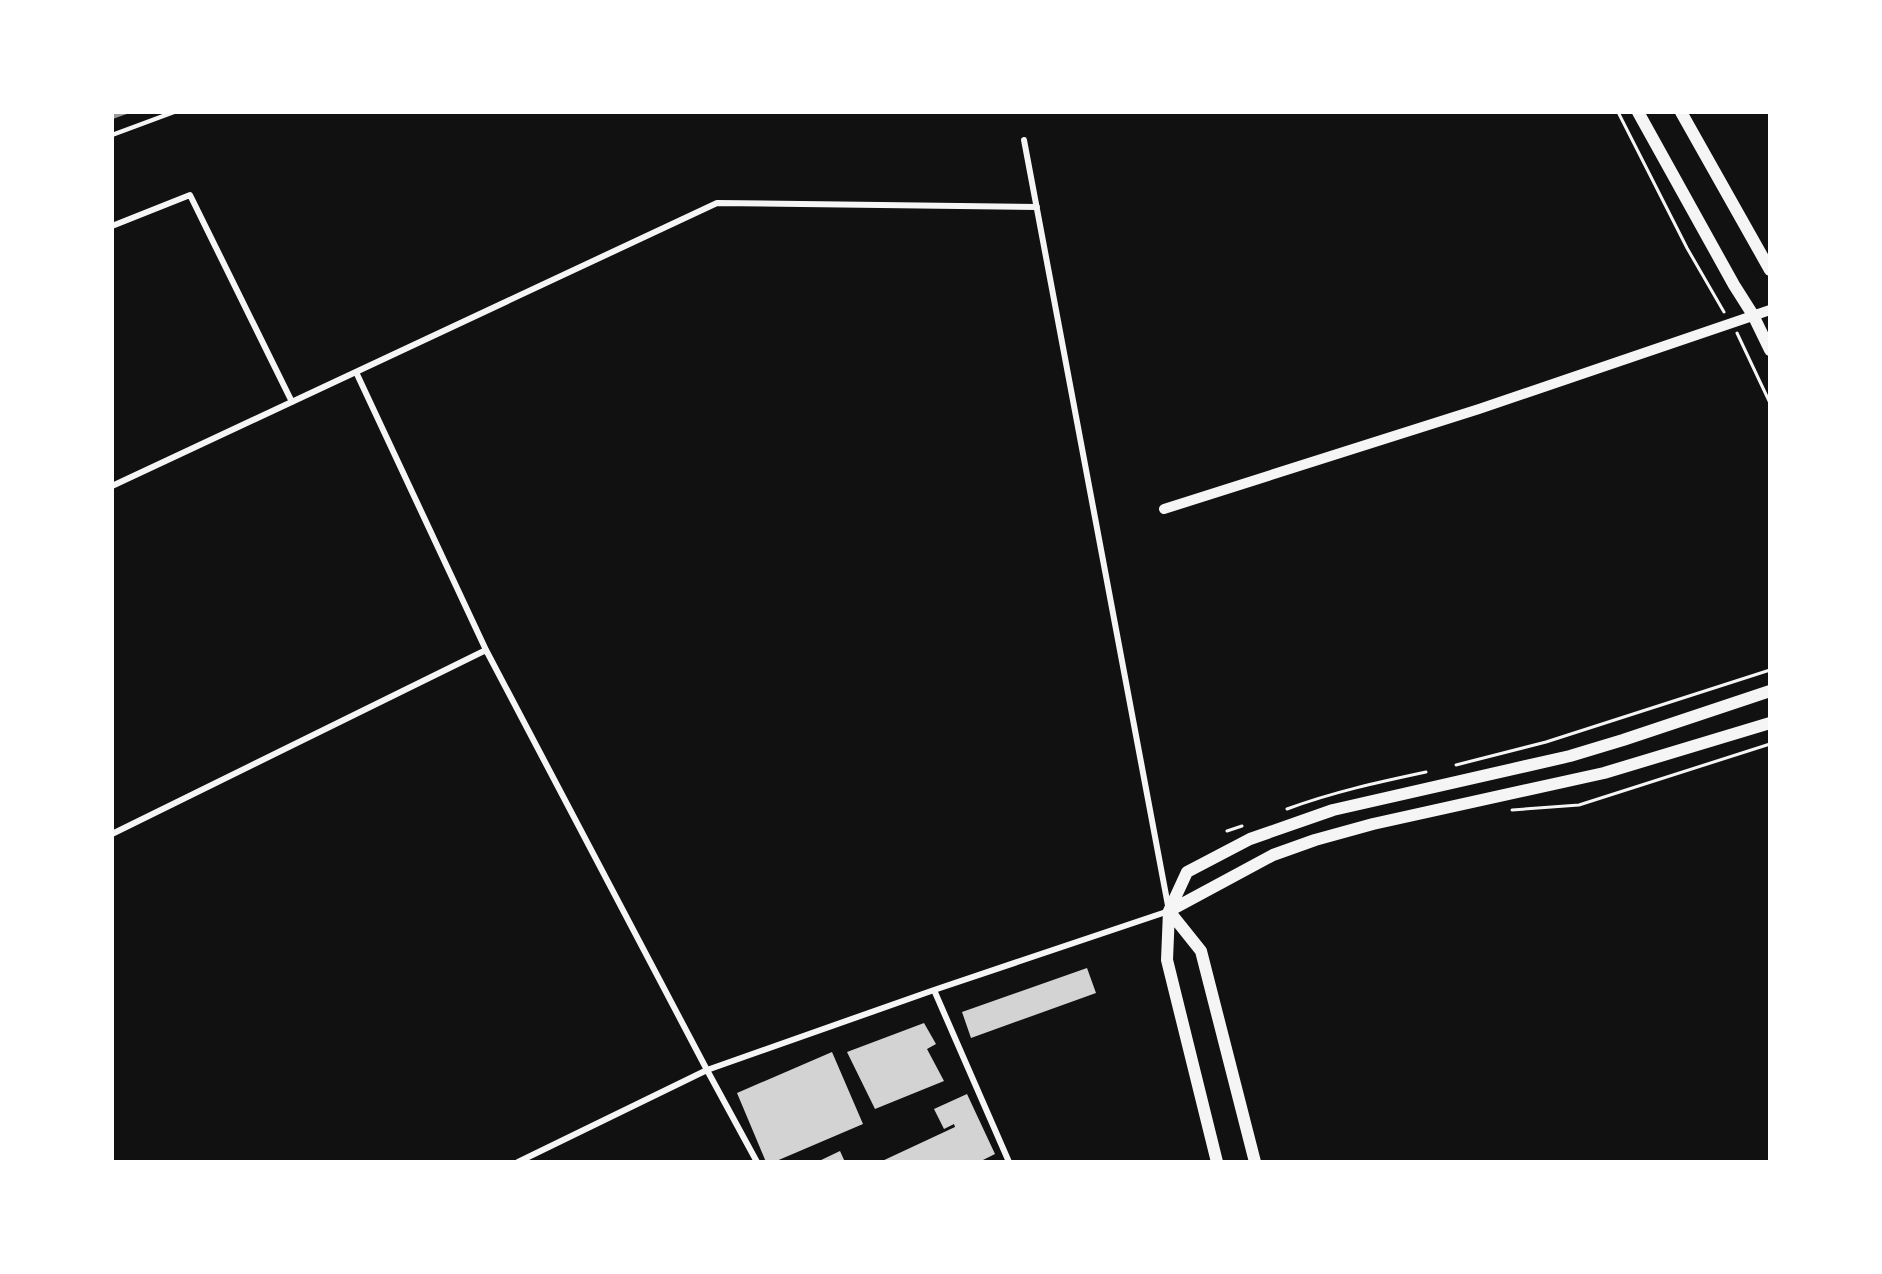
<svg xmlns="http://www.w3.org/2000/svg" width="1882" height="1274" viewBox="0 0 1882 1274" font-family="'Titillium Web',sans-serif">
<style>
.building{fill:#d3d3d3}
.lines{fill:none;stroke-linecap:round;stroke-linejoin:round}
.path{stroke:#f5f5f5;stroke-width:3}
.service{stroke:#f5f5f5;stroke-width:4.5}
.minor{stroke:#f5f5f5;stroke-width:6}
.tertiary{stroke:#f5f5f5;stroke-width:10}
.secondary{stroke:#f5f5f5;stroke-width:12}
.rail{stroke:#9a9a9a;stroke-width:4.5}
</style>
<rect width="100%" height="100%" fill="#111"/>
<path class="building" d="M1087,968L1096,993L971,1038L962,1012Z
M924,1023L936,1044L927,1049L944,1081L875,1109L847,1052Z
M832,1052L863,1124L774,1162H766L737,1093Z
M967,1094L995,1154L979,1162H880L955,1127L954,1124L944,1129L934,1109Z
M840,1151L845,1162H817Z"/>
<g class="lines">
<path class="path" d="M1618,112L1687,248L1724,312
M1737,333L1770,403
M1456,765L1546,742L1770,670
M1287,809C1333,792 1379,782 1426,772
M1512,810L1579,805L1770,744
M1227,831L1242,826"/>
<path class="service" d="M112,135L174,112"/>
<path class="minor" d="M112,226L190,195L292,402
M356,372L486,650L707,1070L757,1162
M112,486L717,203L1037,207
M112,834L486,650
M934,990L1009,1162
M518,1162L707,1070L934,990L1169,911L1024,140"/>
<path class="tertiary" d="M1164,509L1479,409L1770,310"/>
<path class="secondary" d="M1638,112L1734,285L1753,315L1770,350
M1681,112L1770,270
M1169,911L1273,855L1315,840L1373,824L1604,773L1770,723
M1169,911L1201,951L1255,1162
M1217,1162L1167,960L1169,911L1187,872L1250,839L1333,810L1570,756L1623,740L1770,691"/>
<path class="rail" d="M112,117L126,112"/>
</g>
<rect width="1882" height="1274" fill="none" stroke="#ffffff" stroke-width="228"/>
</svg>
